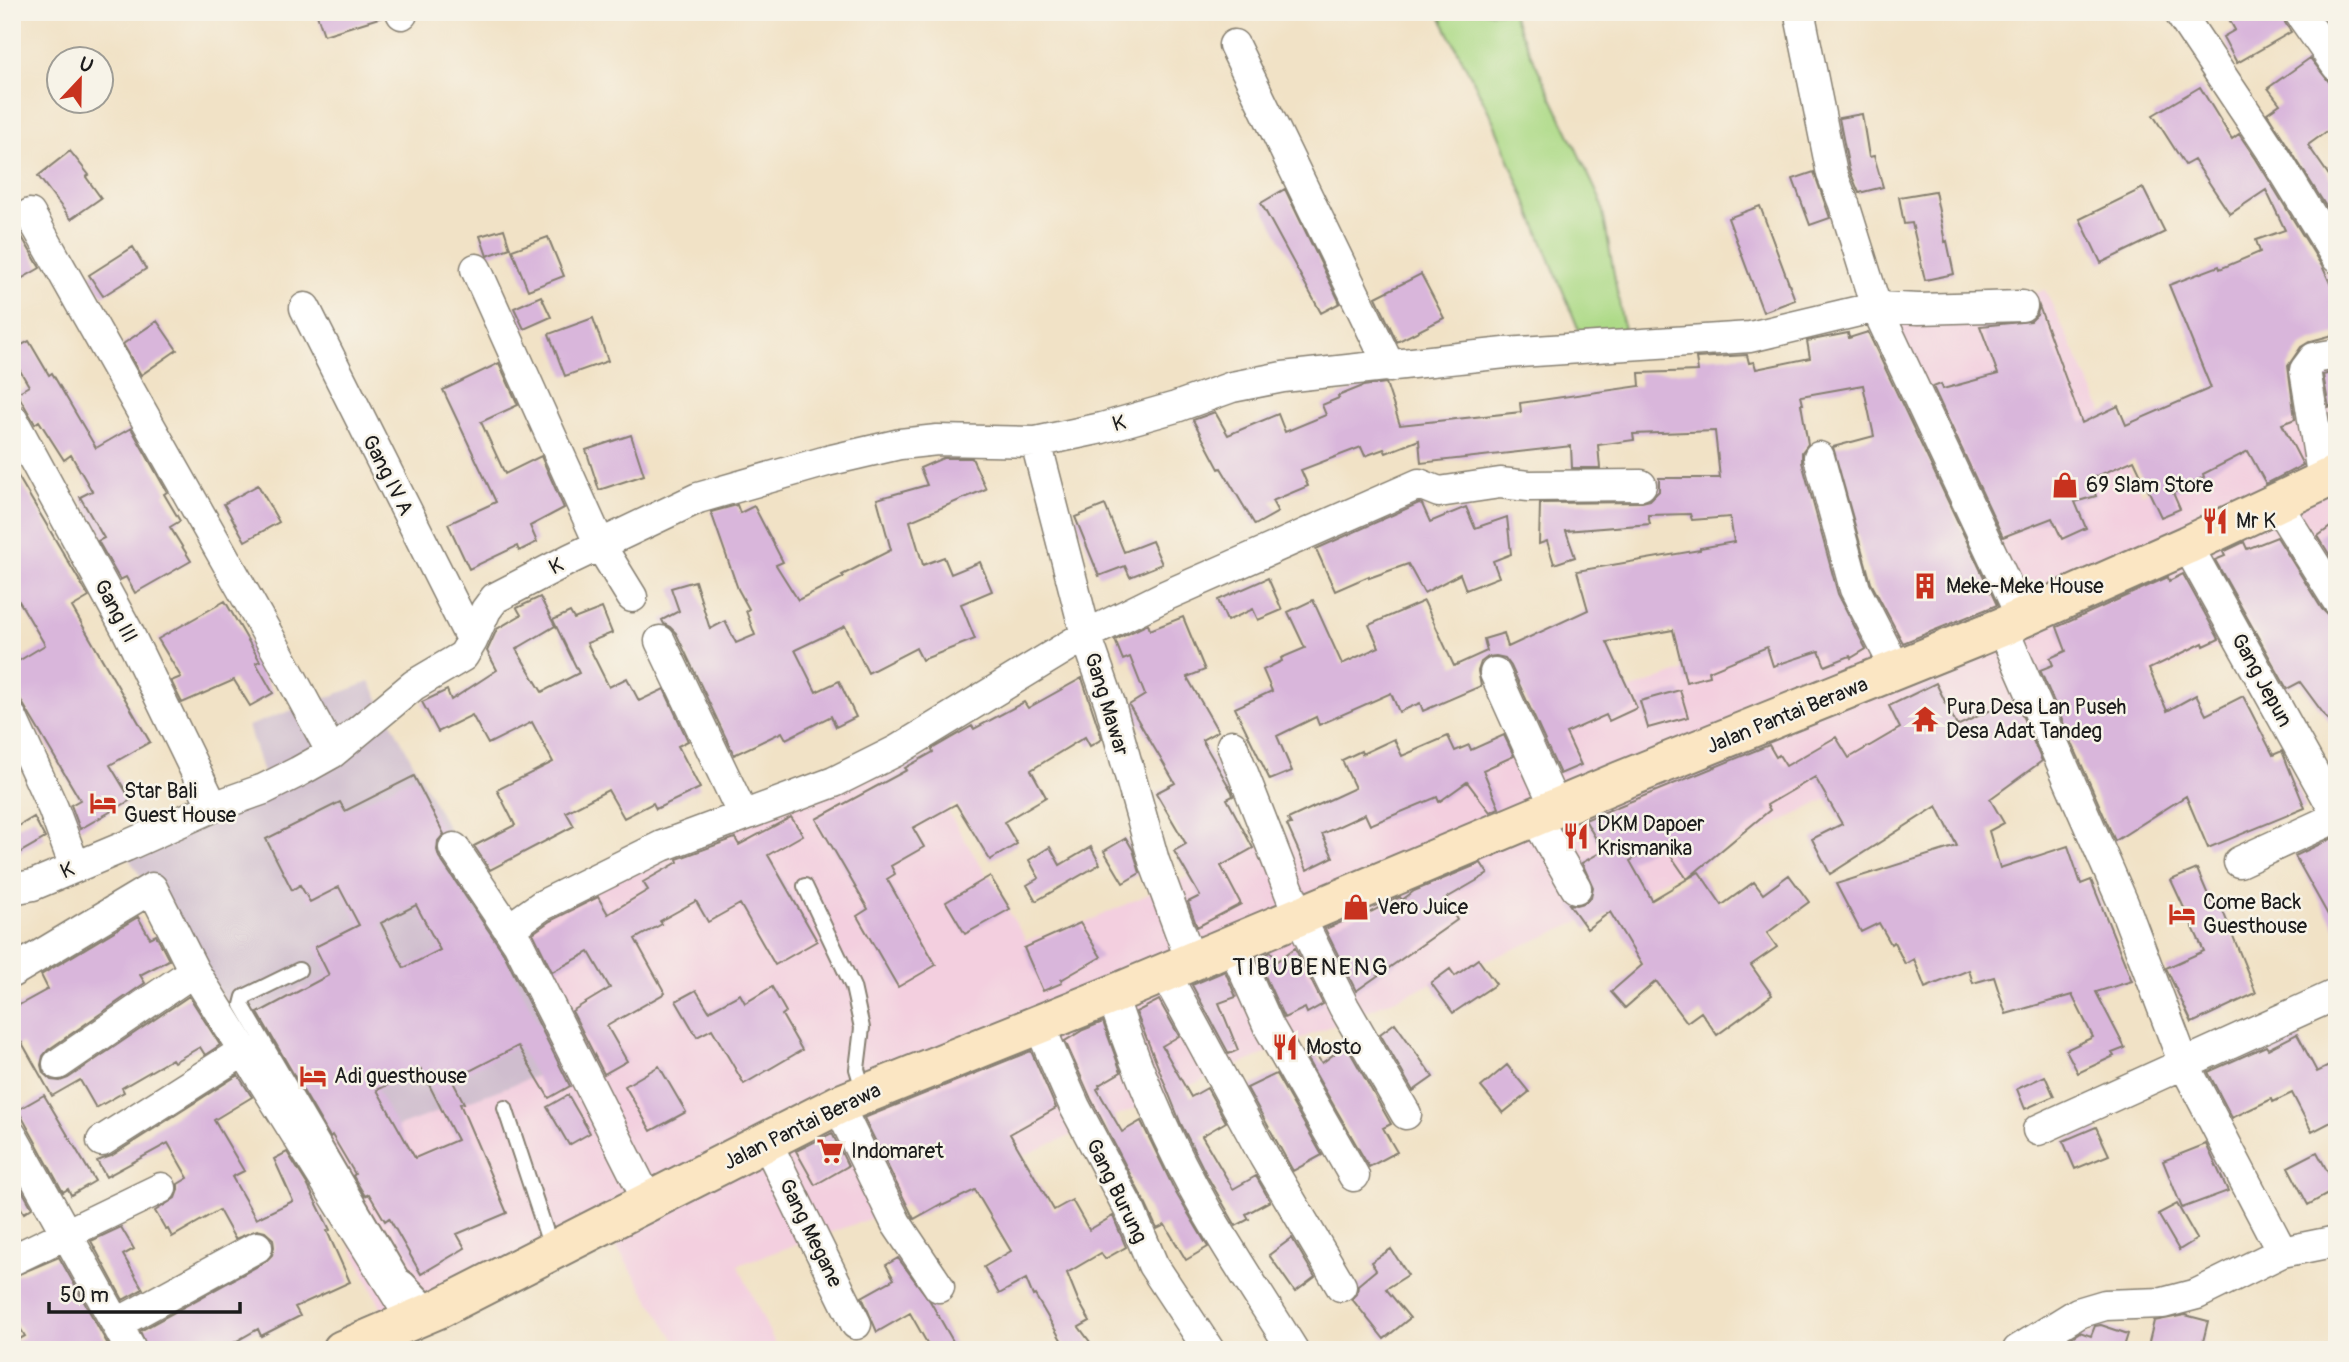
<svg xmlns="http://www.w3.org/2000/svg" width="2349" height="1362" viewBox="0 0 2349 1362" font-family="Pangolin,sans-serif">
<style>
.built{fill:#f3cfdf}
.industrial{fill:#cfbdce}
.green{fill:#adda87;stroke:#647b52;stroke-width:2}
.building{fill:#d9b6db;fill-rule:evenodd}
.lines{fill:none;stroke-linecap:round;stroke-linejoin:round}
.lane-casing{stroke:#867f71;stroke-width:18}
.street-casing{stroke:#867f71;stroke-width:33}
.secondary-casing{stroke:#867f71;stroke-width:42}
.lane{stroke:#fff;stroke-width:14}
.street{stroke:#fff;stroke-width:30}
.secondary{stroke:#fbe6c3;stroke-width:38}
.labels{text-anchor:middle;stroke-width:5;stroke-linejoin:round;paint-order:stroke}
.street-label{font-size:21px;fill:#1c1c1c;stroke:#f7f3e8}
.poi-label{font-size:21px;fill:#1c1c1c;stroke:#f7f3e8;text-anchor:start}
.quarter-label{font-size:24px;letter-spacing:2px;fill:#1c1c1c;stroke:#f7f3e8}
</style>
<rect width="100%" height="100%" fill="#f7f3e8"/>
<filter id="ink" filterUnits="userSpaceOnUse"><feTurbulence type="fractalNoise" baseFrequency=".0143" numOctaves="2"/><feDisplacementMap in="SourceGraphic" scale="14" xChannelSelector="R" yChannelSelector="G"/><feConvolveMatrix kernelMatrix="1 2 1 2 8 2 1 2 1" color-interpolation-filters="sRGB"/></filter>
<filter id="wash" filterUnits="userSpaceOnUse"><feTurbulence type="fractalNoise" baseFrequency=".00686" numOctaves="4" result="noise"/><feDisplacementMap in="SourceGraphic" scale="28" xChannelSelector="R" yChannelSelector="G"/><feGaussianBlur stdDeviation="1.57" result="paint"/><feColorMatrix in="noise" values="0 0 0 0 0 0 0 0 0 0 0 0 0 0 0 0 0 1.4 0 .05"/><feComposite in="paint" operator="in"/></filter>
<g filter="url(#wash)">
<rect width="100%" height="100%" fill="#f1e2c6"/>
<path class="built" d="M2045,290L2142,494L2337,390V598L2065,711L1825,800L1579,922L886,1213L738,1265L778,1350H681L611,1238L397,1341L402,1350H372L397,1340L241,1023L303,986L396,1126L505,932L686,846L917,761L1026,940L1077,926L1513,732L1985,561L1876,319L1974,309Z"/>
<path class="industrial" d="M370,682L573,1063L396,1127L303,987L241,1023L120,846L270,795L248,726Z"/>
<path class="green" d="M1438,12H1511L1601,201L1625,336L1580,333L1492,118Z"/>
<g id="blocks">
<path class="building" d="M316,12H381L382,17L324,35Z
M2225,12H2282L2284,21L2291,32L2237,63L2223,37L2235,30Z
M2310,58L2337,92V124L2308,145L2337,187V217L2334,219L2267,113L2280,104L2268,88Z
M2200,87L2232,139L2239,134L2256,159L2323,268L2337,298V334L2311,341L2301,347L2288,366L2295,419L2282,424L2303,465L2266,484L2248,451L2203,474L2204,477L2173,493L2180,509L2161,517L2134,460L2090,479L2096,496L2075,502L2086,528L2062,539L2052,518L2003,537L1933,387L1941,384L1943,389L1998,374L1980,326L2031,321L2037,315L2039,306L2082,423L2118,406L2126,425L2211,388L2169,285L2219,266L2220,269L2260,252L2256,240L2285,230L2266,190L2230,214L2194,160L2185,165L2153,115Z
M1862,114L1869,157L1874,156L1883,187L1859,193L1849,169L1839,118Z
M70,151L89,175L86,177L101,198L71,219L38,176Z
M1814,172L1830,218L1810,225L1793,179Z
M2143,188L2165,232L2101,263L2080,219Z
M1285,189L1340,303L1321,313L1261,203Z
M1935,191L1945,242L1947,241L1954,274L1925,280L1912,223L1904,224L1899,197Z
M1760,206L1795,300L1763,312L1728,218Z
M12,220L40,268L12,284Z
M504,229L510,248L487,256L480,236Z
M548,237L564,276L528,290L512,250Z
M133,247L146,269L103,296L89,275Z
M1421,274L1444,318L1397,342L1376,297Z
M541,296L551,317L524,329L514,308Z
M593,318L608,361L565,376L549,334Z
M157,321L177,350L141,375L123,344Z
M1868,332L1997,605L1903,643L1871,583L1833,447L1874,436L1863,385L1801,396L1803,404H1801L1808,444L1802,452V462L1838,594L1866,649L1851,658L1850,656L1825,666L1819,651L1773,666L1767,647L1709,671L1710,676L1686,682L1673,630L1607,642L1637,708L1609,721L1606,715L1566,733L1581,765L1560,774L1511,666L1505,658L1496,656L1488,657L1481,662L1478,671L1481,686L1423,711L1420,703L1399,712L1391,693L1319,725L1316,717L1277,736L1292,771L1270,780L1235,708L1272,691L1263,670L1282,661L1281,658L1305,648L1288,612L1313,600L1342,664L1379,647L1369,625L1424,601L1454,666L1487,651L1484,639L1504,633L1508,647L1588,610L1577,571L1700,550V548L1734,542L1730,517L1692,520L1690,514L1648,515L1650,524L1566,531L1575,557L1554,564L1547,541L1539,544L1540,503L1642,502L1650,500L1659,491V478H1720L1715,431L1633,434L1634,440L1598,445L1600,468H1572L1571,446L1421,463L1419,440L1386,453L1384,449L1365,456L1361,447L1301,470L1308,486L1272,501L1278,512L1255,525L1221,468L1219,469L1193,420L1215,412L1228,435L1278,414L1285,432L1326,415L1322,405L1339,398L1338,396L1363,386L1386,383L1400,425L1521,412L1520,403L1640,386L1639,373L1698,371L1696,358L1747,355L1749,363L1754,362L1756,369L1810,358L1807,341L1848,333L1849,338Z
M29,341L49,375L52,373L96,448L131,428L167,492L164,494L180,521L170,527L191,561L135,593L126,577L120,580L98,541L104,538L80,497L92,491L71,455L64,460L39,421L35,424L17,393L29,386L12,357V350Z
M499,363L518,405L481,422L505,474L541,456L564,508L530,526L537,542L519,551L517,546L469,569L448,524L496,502L443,390Z
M2335,372L2337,379V404L2329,407L2323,375Z
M631,435L644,475L599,490L586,450Z
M943,458H972L986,489L910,521L923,565L944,557L951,574L980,562L992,591L961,604L975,639L922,660L916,648L868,673L845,626L795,650L816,692L839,681L856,717L836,727L831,716L786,739L782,732L734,755L676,633L670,627L664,624L662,620L679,611L671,588L695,581L710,629L725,621L736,643L755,635L746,611L749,609L738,589L711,512L737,505L740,513L754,506L783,562L776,565L798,600L844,577L842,575L891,550L877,499L927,485L920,468Z
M12,466L89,597L72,607L150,742L110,765L131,800L80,829L71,805L80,800L19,697L12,701V665L45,645L19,601L12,605Z
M258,485L279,522L245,541L224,504Z
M1419,503L1422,504L1430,522L1466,507L1475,528L1507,517L1511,554L1493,561L1499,577L1466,590L1460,574L1424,593L1408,564L1369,578V576L1335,591L1316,549Z
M1105,505L1124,552L1152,541L1162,564L1130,577L1125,566L1099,576L1075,517Z
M2337,522V567L2318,536Z
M2277,537L2322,609L2328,615L2337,617V732L2300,682L2287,689L2215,560L2225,556L2223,552L2244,542L2247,549Z
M2183,574L2219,639L2204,646L2203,643L2149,669L2167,711L2196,695L2206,715L2243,696L2273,755L2282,751L2305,808L2208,848L2186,796L2115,841L2040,670L2053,665L2050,658L2066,651L2057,627L2168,577L2169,581Z
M1268,578L1282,610L1258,620L1253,609L1227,621L1218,600Z
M540,597L555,626L516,649L542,692L579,673L553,620L570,612L574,619L602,608L612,633L587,643L609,687L627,678L639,701L664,689L688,741L678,746L700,788L656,809L653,803L624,818L608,790L566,812L574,826L490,870L474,846L515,825L497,790L553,762L532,722L488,744L472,715L438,732L422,702L447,690L451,700L497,670L487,651L497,629L521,615L517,608Z
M225,601L260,661L256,663L273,693L250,706L234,680L182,703L171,681L181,677L158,639Z
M1183,617L1205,670L1187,677L1218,731L1202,740L1232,792L1233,796L1227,799L1253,848L1221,866L1241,904L1197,927L1188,902L1200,896L1174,851L1186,844L1156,793L1175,783L1129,705L1145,695L1130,657L1123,660L1115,640L1148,624L1150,630Z
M1082,678L1102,739L1090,746L1085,737L1031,770L1046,797L1004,822L1017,844L990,860L956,804L913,828L924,847L891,866L895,874L887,879L936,965L898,987L857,916L868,909L816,819L907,770L905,768L933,752L932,749L972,726L974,729L1024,702L1028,708Z
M1936,683L1957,726L2015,699L2042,761L1990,799L2004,823L1989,831L2000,868L2068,846L2081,884L2091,880L2132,981L2096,992L2125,1048L2112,1053L2114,1056L2078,1073L2066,1050L2093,1037L2072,995L2006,1014L1994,977L1973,983L1969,970L1925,988L1914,959L1905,964L1894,942L1891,944L1879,923L1861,932L1836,884L1957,846L1937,806L1830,874L1812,839L1842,824L1815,777L1767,805L1770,810L1687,879L1662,843L1630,861L1652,900L1699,872L1722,905L1754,882L1763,894L1789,875L1809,902L1767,933L1777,947L1751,965L1772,995L1717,1035L1701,1012L1687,1022L1656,981L1625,1008L1611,992L1642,965L1610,912L1587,929L1569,904L1577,905L1584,903L1591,897L1593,887L1582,863L1603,851L1585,820L1769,745L1776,757L1779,755L1786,766L1836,737L1849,758L1900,728L1889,706Z
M1680,690L1688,717L1648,728L1640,701Z
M1504,735L1514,756L1483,770L1499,808L1490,812L1467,782L1439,802L1437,797L1370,825L1365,814L1322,834L1333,857L1307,870L1287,825L1291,824L1288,819L1355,788L1342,760L1361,751L1362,754L1394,739L1402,756L1448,736L1455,751L1469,745L1471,750Z
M414,776L444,834L438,841L437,850L439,857L503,952L570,1086L549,1098L518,1046L452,1080L464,1103L460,1104L507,1213L457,1234L465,1248L421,1274L389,1218L385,1221L369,1194L365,1196L353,1176L355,1174L332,1135L330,1137L258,1013L329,975L315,947L359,925L339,887L310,902L300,885L292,890L266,839L340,802L345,811ZM416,905L440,950L404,968L381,923ZM421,1069L457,1140L415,1158L377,1090Z
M34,817L45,838L12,857V830Z
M791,817L803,835L768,855L817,941L775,965L740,904L708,922L696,901L660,921L662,924L635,939L665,993L607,1026L627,1061L604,1074L572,1011L610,988L589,952L552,972L533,933L550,921L598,897L608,914L648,890L643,882L678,862L677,859L735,838L739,845Z
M2337,836V931L2295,856Z
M1126,838L1133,850L1140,873L1123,883L1104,851Z
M1050,847L1060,865L1091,847L1100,864L1036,901L1027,885L1039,878L1029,860Z
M1481,863L1488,874L1445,899L1457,920L1356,991L1325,929L1366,912L1367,914L1400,897L1402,900L1414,891Z
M2197,869L2211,902L2218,899L2256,993L2192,1023L2166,968L2204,951L2171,880Z
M990,876L1010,909L965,934L946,902Z
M138,917L150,938L156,935L169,960L140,975L145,983L48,1050L43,1056L41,1065L43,1073L51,1080L60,1081L68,1078L189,996L220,1045L205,1055L200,1047L174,1062L172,1059L122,1088L124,1092L96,1108L80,1080L52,1096L22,1043L12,1049V1009L48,989L41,975Z
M1080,923L1101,957L1061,980L1062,983L1043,991L1024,948Z
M1295,948L1323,1004L1307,1013L1305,1008L1284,1018L1257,958L1271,952L1277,961Z
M1478,959L1496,984L1453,1013L1431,983L1450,969L1455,976Z
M1225,971L1236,997L1219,1003L1238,1050L1229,1054L1192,985Z
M772,987L786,1012L782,1015L802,1050L744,1084L712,1029L697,1037L676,1001L696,990L709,1011L740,994L745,1003Z
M1159,1000L1179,1036L1162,1046L1191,1097L1207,1088L1226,1122L1202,1136L1233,1189L1256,1176L1270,1201L1246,1214L1249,1219L1236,1226L1207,1176L1181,1124L1136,1012Z
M1103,1022L1121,1072L1099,1085L1100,1087L1097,1089L1122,1132L1141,1121L1176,1193L1208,1247L1186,1260L1165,1225L1157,1229L1146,1205L1091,1099L1065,1041L1083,1030Z
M1395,1023L1433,1077L1413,1091L1380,1034Z
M2297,1034L2317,1072L2337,1062V1119L2312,1132L2292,1093L2273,1102L2272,1099L2232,1118L2208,1072L2266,1046L2268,1049Z
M1346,1045L1391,1124L1383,1128L1397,1152L1369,1167L1307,1059L1316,1055L1322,1063Z
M1031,1051L1056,1108L1010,1134L1054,1210L1072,1200L1089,1230L1113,1216L1126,1247L1105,1259L1101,1253L1067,1273L1078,1300L1090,1321L1079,1327L1096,1350H1067L1035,1295L1033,1296L1026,1279L999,1294L984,1267L1011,1251L975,1190L942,1206L941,1204L914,1219L864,1118Z
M1507,1065L1529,1092L1503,1113L1481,1087Z
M659,1066L686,1112L651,1131L625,1086Z
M1276,1074L1322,1155L1293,1171L1247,1088Z
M238,1075L252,1097L214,1120L244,1171L232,1177L256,1219L293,1201L274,1159L287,1152L307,1184L330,1230L327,1231L350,1282L295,1307L300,1316L261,1336L258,1329L221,1350H148L140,1331L265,1262L272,1255L274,1247L273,1239L265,1232L257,1230L235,1239L219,1210L172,1237L168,1229L166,1230L155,1211L175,1198L178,1190V1184L188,1178L168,1143L106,1177L97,1161L111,1156Z
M2045,1076L2054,1096L2025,1109L2017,1089Z
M44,1095L95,1181L71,1195L68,1189L63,1192L18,1110Z
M568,1095L590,1133L569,1145L547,1107Z
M2096,1127L2109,1155L2075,1169L2063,1141Z
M832,1133L848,1166L815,1185L796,1151Z
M2206,1144L2228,1191L2182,1208L2163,1161Z
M2317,1152L2337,1189L2308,1205L2288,1167Z
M15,1178L32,1208L24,1213L12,1193V1180Z
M2177,1204L2197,1239L2179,1250L2158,1214Z
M121,1227L134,1249L123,1255L143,1289L123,1300L91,1241Z
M1292,1238L1315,1277L1295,1292L1269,1255Z
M1391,1249L1408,1275L1386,1289L1410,1318L1384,1339L1352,1299L1357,1294L1358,1285L1376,1270L1371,1262Z
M59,1257L111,1350H12V1343L25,1336L12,1315V1277Z
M898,1258L930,1301L958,1350H931L910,1313L877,1332L862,1297L894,1279L886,1265Z
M2185,1315L2208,1321L2201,1350H2165L2148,1346L2154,1321Z
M2101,1325L2128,1334L2123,1350H2056L2058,1346L2080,1332L2091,1336L2095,1326Z"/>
</g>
</g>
<g filter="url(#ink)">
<use href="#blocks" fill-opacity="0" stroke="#867f71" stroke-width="2"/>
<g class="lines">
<g class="lane-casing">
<path id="lane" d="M805,886L853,987L862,1028L857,1069L864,1092
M299,970L244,997L242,1005L401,1276L407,1280L435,1309
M505,1108L552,1250"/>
</g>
<g class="street-casing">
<path id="street" d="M401,12L402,14
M2179,12L2271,150L2337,258
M2299,12L2337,66
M1801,20L1832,174L1844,204L1876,307L2022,618
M1234,45L1390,367
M30,214L277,651L332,753
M476,269L600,545L632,597
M305,308L472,641
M12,419L128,632L213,807
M1036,442L1086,635L1110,704L1154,861L1191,961
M1819,457L1855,589L1897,671
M2323,480L2305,370L2314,358L2337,354
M2275,501L2337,600
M2187,545L2337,815
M2002,627L2123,903L2184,1064L2282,1252
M660,641L743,815
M1495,673L1556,808
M12,718L53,808L75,867
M1232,745L1299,916L1344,1007L1406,1114
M1535,817L1576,888
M454,848L518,943L649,1203
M2239,862L2337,817
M12,889L33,885L126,846L213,807L264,789L298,772L332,753L414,685L463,656L472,641L486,610L495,598L570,559L698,498L827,461L900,444L937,440L1036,442L1102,428L1176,407L1232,387L1283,377L1505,353L1750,337L1876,307L1919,309L2022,306
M510,928L541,906L662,846L834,782L896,751L1086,635L1167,595L1419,484L1439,492L1500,483L1529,486L1641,485
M1232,944L1269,1027L1354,1176
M12,972L152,888L194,971L413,1321
M1165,973L1264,1156L1341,1286
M1112,995C1136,1069 1167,1142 1206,1210C1233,1257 1264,1303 1293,1350
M1039,1025L1075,1107L1131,1213L1153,1265L1209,1350
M58,1064L194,971
M838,1105L896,1223L939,1287
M2038,1130L2337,994
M12,1136L131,1350
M102,1141L245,1050
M766,1141L856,1324
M12,1260L161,1188
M118,1323L257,1247
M2018,1350L2078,1313L2105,1305L2163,1303L2197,1294L2282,1252L2337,1241"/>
</g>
<g class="secondary-casing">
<path id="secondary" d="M342,1350L436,1310L838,1105L1112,995L1620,781L2002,627L2187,545L2337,474"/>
</g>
<use href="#lane" class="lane"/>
<use href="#street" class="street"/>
<use href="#secondary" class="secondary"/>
</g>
</g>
<defs>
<g id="shop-bare" transform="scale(2.1)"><path d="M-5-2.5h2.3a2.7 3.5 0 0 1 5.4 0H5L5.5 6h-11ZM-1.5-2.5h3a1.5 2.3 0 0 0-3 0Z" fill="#c8321e" stroke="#f7f3e8" stroke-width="2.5" paint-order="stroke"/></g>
<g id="restaurant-bare" transform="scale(2.1)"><path d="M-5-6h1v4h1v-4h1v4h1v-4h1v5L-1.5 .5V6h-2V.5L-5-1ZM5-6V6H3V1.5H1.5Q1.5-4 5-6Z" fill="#c8321e" stroke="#f7f3e8" stroke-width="2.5" paint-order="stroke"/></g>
<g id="building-bare" transform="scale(2.1)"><path d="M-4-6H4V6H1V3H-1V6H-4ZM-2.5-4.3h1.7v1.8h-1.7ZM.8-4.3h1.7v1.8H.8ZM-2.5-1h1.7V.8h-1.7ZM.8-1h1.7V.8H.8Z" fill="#c8321e" stroke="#f7f3e8" stroke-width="2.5" paint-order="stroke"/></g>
<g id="temple-bare" transform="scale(2.1)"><path d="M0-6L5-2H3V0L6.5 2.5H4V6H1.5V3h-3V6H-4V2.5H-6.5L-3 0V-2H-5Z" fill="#c8321e" stroke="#f7f3e8" stroke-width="2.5" paint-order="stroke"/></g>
<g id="hotel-bare" transform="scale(2.1)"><path d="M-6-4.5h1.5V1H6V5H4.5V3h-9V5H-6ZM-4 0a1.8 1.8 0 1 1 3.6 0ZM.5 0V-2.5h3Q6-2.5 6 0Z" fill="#c8321e" stroke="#f7f3e8" stroke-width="2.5" paint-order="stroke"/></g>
<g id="supermarket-bare" transform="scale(2.1)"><path d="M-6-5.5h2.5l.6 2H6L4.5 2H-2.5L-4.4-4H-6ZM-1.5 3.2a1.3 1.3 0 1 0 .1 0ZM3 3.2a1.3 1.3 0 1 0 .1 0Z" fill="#c8321e" stroke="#f7f3e8" stroke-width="2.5" paint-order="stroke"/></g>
</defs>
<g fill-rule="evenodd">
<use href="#shop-bare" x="2065" y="485"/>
<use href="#restaurant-bare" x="2215" y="521"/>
<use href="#building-bare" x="1925" y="586"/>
<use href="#temple-bare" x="1925" y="719"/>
<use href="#hotel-bare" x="103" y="803"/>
<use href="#restaurant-bare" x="1576" y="836"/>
<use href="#shop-bare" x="1356" y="907"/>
<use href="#hotel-bare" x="2182" y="914"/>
<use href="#restaurant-bare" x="1285" y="1047"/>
<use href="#hotel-bare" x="313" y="1076"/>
<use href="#supermarket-bare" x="830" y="1151"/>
</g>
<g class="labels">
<g class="street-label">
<text transform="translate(1119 423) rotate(-16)" y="7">K</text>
<text transform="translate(388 475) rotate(63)" y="7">Gang IV A</text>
<text transform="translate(556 566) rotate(-27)" y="7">K</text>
<text transform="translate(116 611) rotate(62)" y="7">Gang III</text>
<text transform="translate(2262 680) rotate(61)" y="7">Gang Jepun</text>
<text transform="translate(1107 704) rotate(73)" y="7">Gang Mawar</text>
<text transform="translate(1787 715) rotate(-22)" y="7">Jalan Pantai Berawa</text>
<text transform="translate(67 870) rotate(-23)" y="7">K</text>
<text transform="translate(802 1126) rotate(-26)" y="7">Jalan Pantai Berawa</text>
<text transform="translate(1117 1191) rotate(64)" y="7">Gang Burung</text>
<text transform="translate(811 1233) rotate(64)" y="7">Gang Megane</text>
</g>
<g class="poi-label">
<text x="2086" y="492">69 Slam Store</text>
<text x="2236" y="528">Mr K</text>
<text x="1946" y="593">Meke-Meke House</text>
<text x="1946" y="714">Pura Desa Lan Puseh<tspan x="1946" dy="24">Desa Adat Tandeg</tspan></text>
<text x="124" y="798">Star Bali<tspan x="124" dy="24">Guest House</tspan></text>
<text x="1597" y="831">DKM Dapoer<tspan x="1597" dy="24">Krismanika</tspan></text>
<text x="2203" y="909">Come Back<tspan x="2203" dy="24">Guesthouse</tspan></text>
<text x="1377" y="914">Vero Juice</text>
<text x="1306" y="1054">Mosto</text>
<text x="334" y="1083">Adi guesthouse</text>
<text x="851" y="1158">Indomaret</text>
</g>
<g class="quarter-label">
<text x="1311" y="975">TIBUBENENG</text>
</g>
</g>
<rect width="2349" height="1362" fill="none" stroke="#f7f3e8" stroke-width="42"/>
<g transform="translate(80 80) rotate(22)"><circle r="33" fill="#f7f3e8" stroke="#9f9d96" stroke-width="2"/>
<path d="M0-5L12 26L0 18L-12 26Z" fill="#c8321e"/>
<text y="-10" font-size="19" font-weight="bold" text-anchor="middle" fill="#1c1c1c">U</text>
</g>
<path d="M49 1302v10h191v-10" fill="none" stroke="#1c1c1c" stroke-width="3.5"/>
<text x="60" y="1302" font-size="21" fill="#1c1c1c" stroke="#f7f3e8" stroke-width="5" paint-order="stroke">50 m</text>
</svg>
